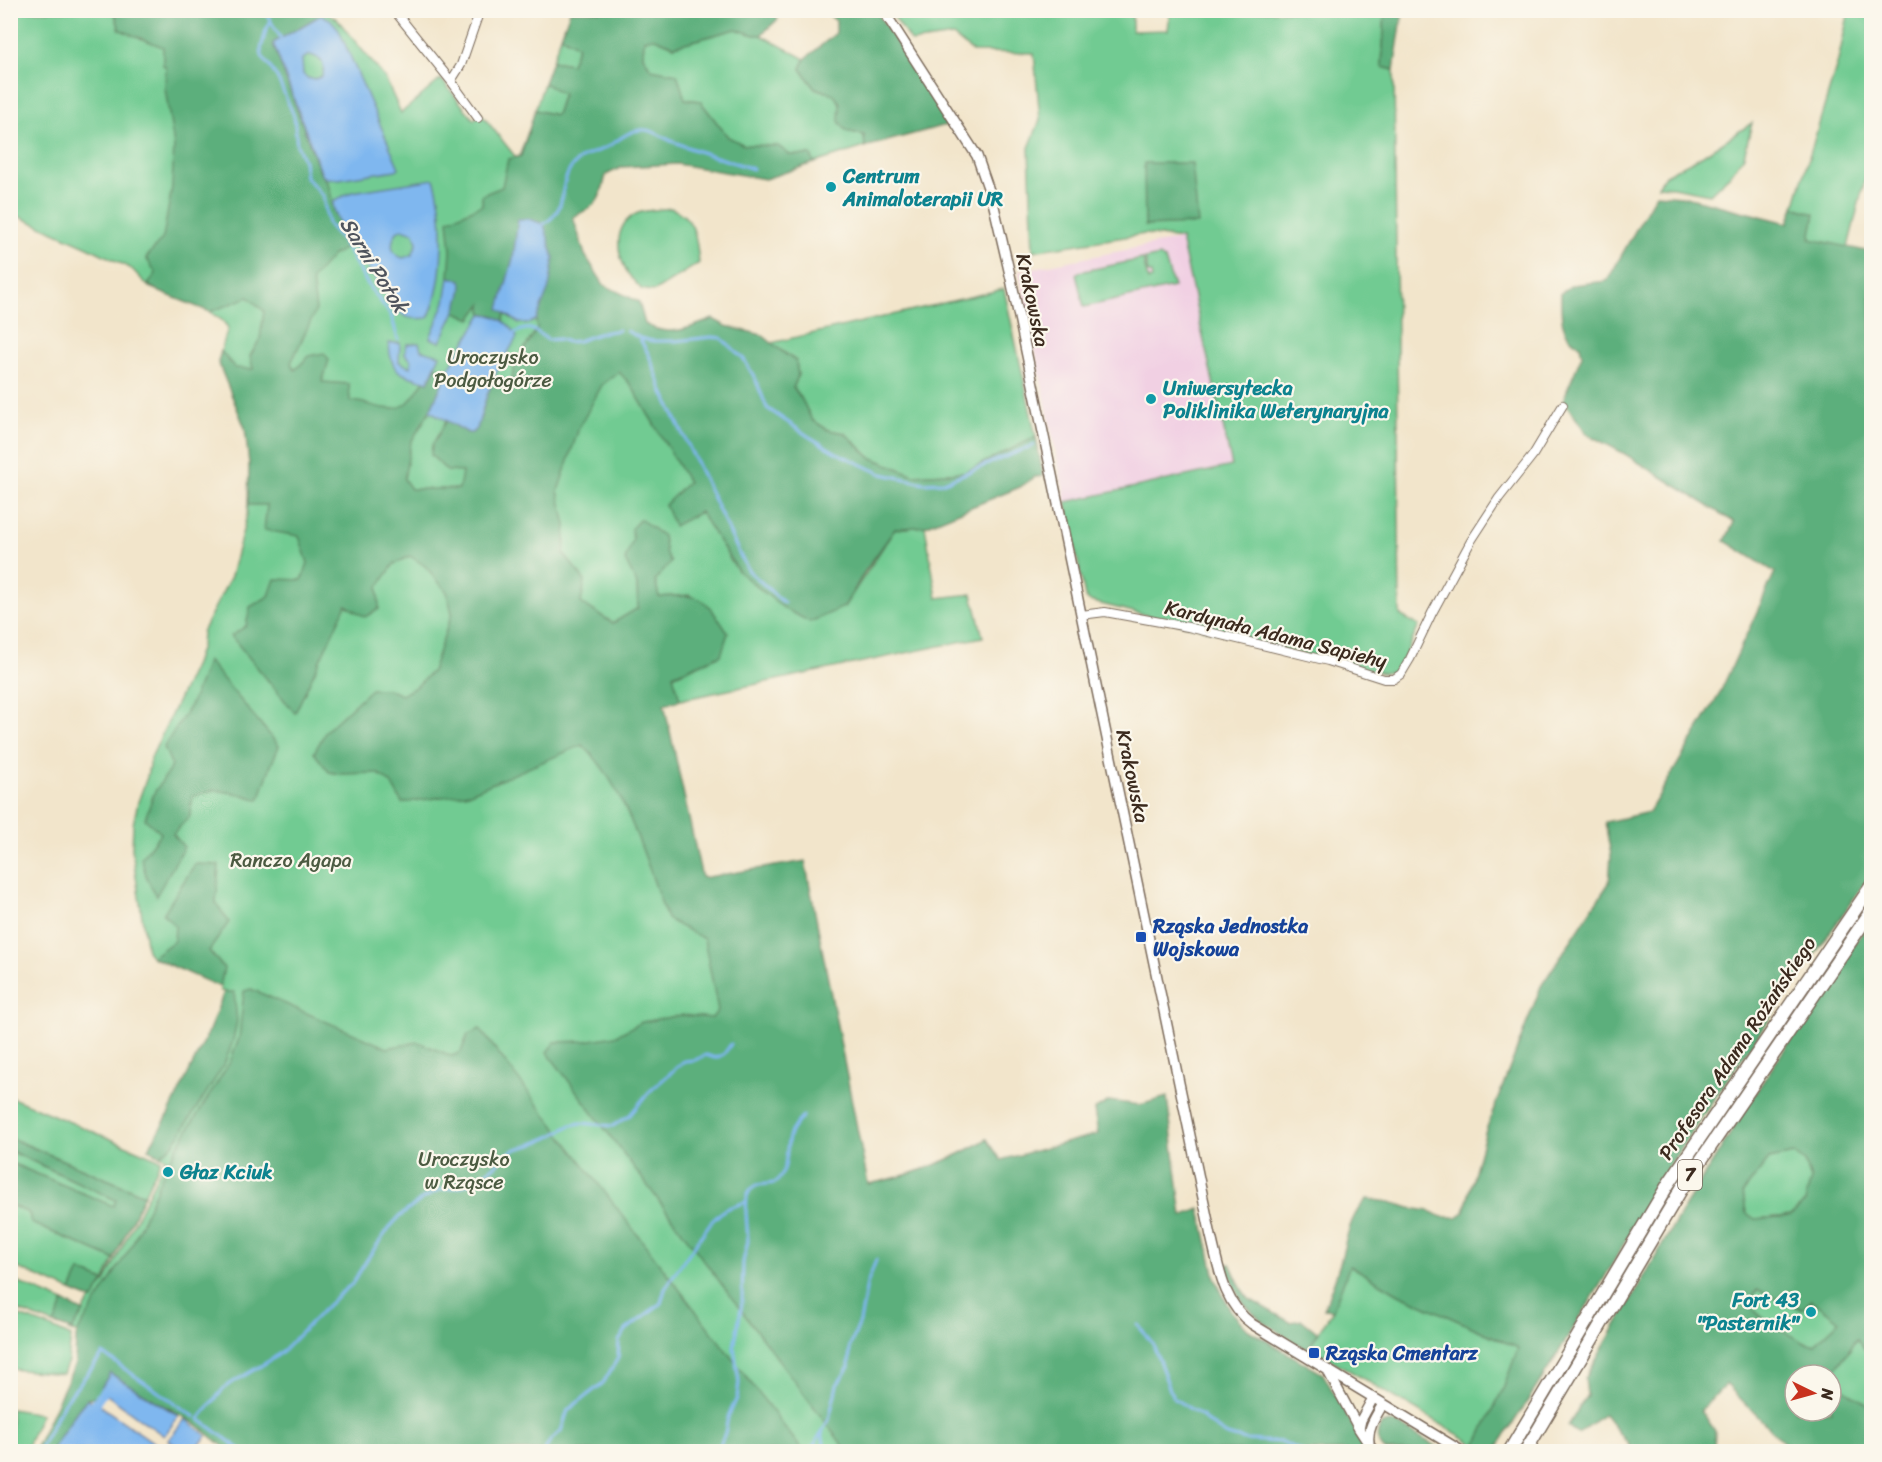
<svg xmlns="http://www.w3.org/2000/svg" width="1882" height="1462" viewBox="0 0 1882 1462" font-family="Sriracha,sans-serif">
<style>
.built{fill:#f1d0e3}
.green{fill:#71cb92;stroke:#567a58;stroke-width:1.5}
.forest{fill:#5caf7c;stroke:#4c6c4d;stroke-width:1.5;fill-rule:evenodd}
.water{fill:#7fb7ef;stroke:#5d7086;stroke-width:1.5;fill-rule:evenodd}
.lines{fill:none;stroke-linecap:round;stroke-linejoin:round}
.stream{stroke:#7fb7ef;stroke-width:3}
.canal{stroke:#7fb7ef;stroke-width:9}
.minor-casing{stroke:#7b6b5b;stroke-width:10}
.tertiary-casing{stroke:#7b6b5b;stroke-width:12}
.primary-casing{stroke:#7b6b5b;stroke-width:15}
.minor{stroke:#fff;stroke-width:8}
.tertiary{stroke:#fff;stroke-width:9}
.primary{stroke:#fff;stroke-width:12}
.culture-dot{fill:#0f9aa8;stroke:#fbf7ec;stroke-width:2}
.transit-dot{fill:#1a4fb4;stroke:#fbf7ec;stroke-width:2}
.labels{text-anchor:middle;stroke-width:4.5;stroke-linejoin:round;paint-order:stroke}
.shield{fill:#fbf7ec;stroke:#75685c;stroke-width:1.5}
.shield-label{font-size:18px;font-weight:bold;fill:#3b2a1e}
.culture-label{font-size:20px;font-weight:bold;fill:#0d838f;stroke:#fbf7ec;text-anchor:start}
.street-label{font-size:20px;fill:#3b2a1e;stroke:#fbf7ec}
.park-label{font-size:20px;fill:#4b5a41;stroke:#fbf7ec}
.transit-label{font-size:20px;font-weight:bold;fill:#164399;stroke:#fbf7ec;text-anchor:start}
.water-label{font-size:21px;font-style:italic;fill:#4f545d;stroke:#fbf7ec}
</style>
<rect width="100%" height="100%" fill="#fbf7ec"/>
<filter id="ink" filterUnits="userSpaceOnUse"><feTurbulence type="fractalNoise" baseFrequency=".0167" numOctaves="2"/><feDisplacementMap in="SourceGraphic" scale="12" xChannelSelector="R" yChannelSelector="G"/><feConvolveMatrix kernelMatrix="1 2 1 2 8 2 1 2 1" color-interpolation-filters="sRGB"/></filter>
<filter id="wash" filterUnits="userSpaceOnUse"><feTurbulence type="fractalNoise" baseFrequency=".008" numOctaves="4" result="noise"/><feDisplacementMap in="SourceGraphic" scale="24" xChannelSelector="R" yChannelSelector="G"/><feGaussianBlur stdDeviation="1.35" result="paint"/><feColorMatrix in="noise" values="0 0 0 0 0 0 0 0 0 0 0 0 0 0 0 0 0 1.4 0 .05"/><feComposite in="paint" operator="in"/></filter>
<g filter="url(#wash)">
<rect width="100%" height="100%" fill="#f2e5cb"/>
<path class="built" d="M1181,239L1232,467L1066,502L1019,271Z"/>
<path class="green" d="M11,11H114L120,30L119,11H325L337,19L385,78L401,113L441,79L474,120L477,117L479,111L518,160L528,132L575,166L570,222L621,368L644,371L729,558L739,572L844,607L895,529L925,526L937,598L972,594L983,637L680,700L673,676L721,655L690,595L659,597L655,580L662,572L637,584L638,608L795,1382L1245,1328L1282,1349L1280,1353L1363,1451H249L78,1332L68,1331L106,1280L166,1158L154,1153L172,1116L226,992L220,991L221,985L154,956L152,957L147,951L132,849L133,824L138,802L147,777L150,760L195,664L201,646L202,632L231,576L247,515L250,475L248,444L242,408L229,361L221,351L228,328L223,321L210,312L212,311L149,287L132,269L88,247L11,213Z
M890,11H1132V31L1168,30L1170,11H1385L1382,67L1394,70L1400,615L1419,626L1397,672L1382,673L1089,601L1085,597L1066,502L1232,466L1181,239L1145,234L1033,251L1029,148L1040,120L1034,53L973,52L953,36L911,42Z
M1849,11H1871V155L1848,247L1810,239L1814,214L1794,207L1838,61Z
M736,29L754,35H761L805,59L801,69L815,88L833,94L840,103L846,131L864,135L865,147L814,163L811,155H790L778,146L744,145L728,137L700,101L685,99L651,69L643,56L644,39L655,38L674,46Z
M561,36L578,45L571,64L552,61Z
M544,83L563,93L556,115L535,110Z
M1752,123L1744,156L1730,175L1710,194L1673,187L1658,186L1665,175L1700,157Z
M671,208C697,219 696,238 699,263L655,291C651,291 645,290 641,289C641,288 635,283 635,282C617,264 609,226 638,213C648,209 661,210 671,208Z
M1160,256L1165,260L1174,287L1084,307L1076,274L1079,272L1143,259L1148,280L1152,279L1151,273H1148L1145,259Z
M1004,289L1036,437L965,472L914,475L870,457L845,433L828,430L812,420L801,398L793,388L798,376L796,361L771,343Z
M10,1097L161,1160L144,1195L11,1138Z
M10,1151L116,1200L114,1207L11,1163Z
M1794,1154L1805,1162L1811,1179L1805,1202L1790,1216L1755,1219L1746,1213L1743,1192L1769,1159Z
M10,1205L29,1213L31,1223L114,1259L104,1281L80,1271L71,1291L11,1265Z
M1349,1265L1399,1294L1519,1348L1504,1387L1476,1445L1309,1347L1333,1310Z
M10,1279L64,1302L54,1324L11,1308Z
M1757,1290L1802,1309L1812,1300L1839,1321L1815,1344C1794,1345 1762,1318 1748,1304Z
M11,1313L48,1326L71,1337L68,1361L63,1374L11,1369Z
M1857,1339L1871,1357V1409L1831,1379V1375Z
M11,1409L41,1414L25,1451L11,1450Z"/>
<path class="forest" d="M114,11H319L321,15L273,43L321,175C330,182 331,195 333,206C335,219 346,233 353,244L333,255L312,279L316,310L291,363L295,370L309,356L324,353L329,360L322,382L349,384L350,401C369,401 388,416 406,404C413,399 419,387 424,381L428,382L436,367L449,368L430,411L411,442L404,479L411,489H459L462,472L447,471L431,455L432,445L447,420L468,433L481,417L485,401L494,377L511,382L515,363L537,329L536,320C524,328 515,320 505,314L503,322L493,315L482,314V304L471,319L454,311L461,292L460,280L449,277L451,251L448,220L482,205V195L502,187L508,159L521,156L535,110L556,115L563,94L544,83L552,61L571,64L578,46L561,36L570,11H774L778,19L761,35H754L736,29L674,46L655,38L644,39L643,56L651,69L677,74L685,99L700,101L728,137L744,145L778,146L790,155H811L814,163L765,179L677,164L622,167L606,175C600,202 598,205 573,217L585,255L604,285L639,302L645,324C669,338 689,328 713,319L726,326L762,335L785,354L796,361L798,376L793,388L801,398L812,420L828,430L845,433L870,457L914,475L965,472L1036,437L1043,476L1035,477L1020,487L925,526L895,529L865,571L844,607L810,622L785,609L739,572L700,512L674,526L665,505L688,482L631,385L619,372L602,385L579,428L558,491L566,525L564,554L585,581L581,603L613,623L638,608L637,584L625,560L633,539L631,529L640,519L663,536L666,554L671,562L655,580L659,597C705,594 703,596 728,633L721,655L673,675L680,700L664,704L702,878L805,861L868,1184C911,1176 949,1162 987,1139L1001,1160L1098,1134L1094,1110L1109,1101L1140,1105L1167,1097L1182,1216L1200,1209L1215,1278L1230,1310L1248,1330L1323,1374L1367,1451H847L547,1052L555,1042L585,1041L615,1036L642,1022L682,1015L712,1018L718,1010L704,939L667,919C648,867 624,781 582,745L470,793L402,803L391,783L377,773L340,774L329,772L314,753L326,731L371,689H387L402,695L417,686L432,671L452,613L447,592L425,566L410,556L394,564L378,587L379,609L365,617L346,605L295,713L231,636L246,626L250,607L269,596L275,579L302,580L308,563L299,536L264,530L267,505H248L249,464L245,428L218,362L221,351L235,368L253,369L250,356L260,339L264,311L248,297L210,312L160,292L148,285L156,273L146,258L163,238L172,187L174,146L165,88L166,67L163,65V47L120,30Z
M824,11H876L950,124L865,147L864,135L846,131L839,121L840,103L833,94L815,88L801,69L805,59L836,33V21Z
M1385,11H1403L1394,70L1382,67Z
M1144,163H1192L1198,224L1145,226Z
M1656,194L1682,196L1788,223L1794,207L1815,214L1810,239L1871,252V874L1722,1087L1667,1169L1603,1280L1547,1371L1497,1448L1476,1445L1504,1387L1518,1348L1399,1294L1350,1265L1333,1310L1324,1309C1330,1292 1337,1276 1341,1259C1347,1237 1350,1215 1367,1199L1390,1202L1410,1208L1429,1211L1442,1217H1457L1464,1212L1486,1130L1541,986L1609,883L1611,855L1605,822L1649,812L1719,695L1775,572L1725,541L1734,522L1625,454L1587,434L1563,400L1582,355L1580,345C1559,336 1561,312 1561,293L1572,285L1607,281Z
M208,661L279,746L270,768L259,800L240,794L215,790L192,796L190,816L173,834L184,847L156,896L147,879L141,858L161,833L145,819L154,793L172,766L164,747L191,704Z
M195,864L219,865L216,903L229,922L209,951L224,968L220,987L152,957L174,941L175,925L163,914Z
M1871,919V1357L1857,1339L1831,1375H1795V1411H1831V1379L1869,1406L1871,1409V1451H1792L1726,1384L1701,1410L1715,1431L1714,1449L1719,1451H1634L1604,1414L1578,1434L1568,1426L1587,1395L1585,1379L1682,1211L1758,1089ZM1794,1154L1805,1162L1811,1179L1805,1202L1790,1216L1755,1219L1746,1213L1743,1192L1769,1159ZM1757,1290L1802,1309L1812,1300L1839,1321L1815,1344H1807L1767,1323L1748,1304Z
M251,989L387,1048L418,1042L452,1056L461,1052L468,1034L480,1029L803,1451H229L196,1424L110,1374L96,1396L87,1399L77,1411L51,1451L34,1452L75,1364L76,1336L81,1326L131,1247L169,1160L230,1062L239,1038L244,991Z
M224,992H234L237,1021L233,1041L224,1065L174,1144L160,1155L148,1149L166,1119L208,1033Z
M10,1138L144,1195L114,1259L31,1223L29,1213L11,1205V1163L113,1206L116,1200L11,1151Z
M1230,1264L1242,1290L1249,1299L1290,1322L1302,1320L1318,1333L1309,1347L1304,1348C1286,1336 1264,1325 1250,1310C1237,1298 1231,1281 1225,1265Z
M80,1271L104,1281L93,1300L71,1291Z
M64,1302L84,1312L72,1330L54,1324Z
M1390,1422L1399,1425L1444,1451H1386C1377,1443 1374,1435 1382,1424Z"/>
<path class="water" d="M321,15L330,19L338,28L399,168L396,170L339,179L326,178L322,175L273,43ZM310,55C322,58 326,65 322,76C315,80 308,80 303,74L302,59Z
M434,179C446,214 445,284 428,318C418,319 407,320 399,312C385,289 331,225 333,201L352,192ZM402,229L414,233L417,243L412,255L403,258C390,254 390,242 397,232Z
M518,219H529L544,224L554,258L549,288L536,320L528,324L519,323L499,309L513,258Z
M449,277L461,280C466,294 447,328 440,342L430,338L445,302Z
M482,314C495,313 512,325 517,337L494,377L485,401L477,429L472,433H468L430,411L449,368Z
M389,343H400L399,362L410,367L411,360L405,354L407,344L419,343L421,350L440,355L428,382C402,374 390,375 389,343Z
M110,1373L179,1416L164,1436L100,1390Z
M87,1399L96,1403L166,1451H51L77,1411Z
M185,1419L207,1436L194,1451H184L168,1440Z"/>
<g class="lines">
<path class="stream" d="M263,10L268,16L271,21L266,30L261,49L262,56L277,77L294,116L297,145L304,161L306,177L323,196L328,224L343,242L368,285L391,315L398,339
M271,22L281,38
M544,224C570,207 557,188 571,168C579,157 591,154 603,149C615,144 626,131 640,130C652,128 663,138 674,142C700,153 727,160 753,169
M627,331L640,338L652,341H675L712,337L721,338L743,358L755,378L767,408L808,436L835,452L882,474L924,483L944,482L1034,445
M515,333C532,324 535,331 548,340L559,339L568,342L578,341L601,333L619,330
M640,339L649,355L663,392L742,559L749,571L784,603
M1138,1325L1153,1344L1173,1398L1202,1416L1206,1421L1227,1435L1245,1440L1283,1442L1303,1452
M38,1452L64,1403L103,1354L195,1417
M244,1452L199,1419L225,1387L274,1358L285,1349L335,1298L352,1284L370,1255L390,1227L399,1217L421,1200L439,1190L459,1187L472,1182L496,1165L505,1155L516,1149L531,1145L552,1136L571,1125L581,1123L613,1126L630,1115L649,1092L684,1061L695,1060L706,1055L715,1058L720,1056L724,1054L731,1044
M544,1452L550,1441L561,1431L568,1410L603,1383L618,1358L619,1341L626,1330L661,1303L665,1289L675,1273L711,1222L725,1209L746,1202
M717,1452L725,1433L728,1417L737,1398L739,1382L734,1347L742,1303L743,1262L748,1241L746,1212L747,1196L750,1190L757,1185L775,1183C789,1171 785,1153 789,1137C791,1128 798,1123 803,1116
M810,1452L821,1433
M825,1452L822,1432L829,1419L837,1385L849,1367L850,1346L860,1322L867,1284L876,1260"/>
<path class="canal" d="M95,1403L103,1392"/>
</g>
</g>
<g filter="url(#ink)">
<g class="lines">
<g class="minor-casing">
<path id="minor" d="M394,10L451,81L461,65L480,10
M451,81L478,118
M1081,615L1105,612L1188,627L1328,661L1384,679H1394L1401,674L1410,659L1432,613L1471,541L1499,498L1533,455L1563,405"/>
</g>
<g class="tertiary-casing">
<path id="tertiary" d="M883,10L977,156L993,202L1011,279L1211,1236C1219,1268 1223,1303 1252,1324L1463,1452
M1329,1373L1359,1429L1374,1452
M1359,1429L1361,1420L1373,1398
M1369,1442C1367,1429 1376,1416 1383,1404"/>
</g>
<g class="primary-casing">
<path id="primary" d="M1509,1452L1669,1183L1872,885
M1525,1452L1682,1188L1872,910"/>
</g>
<use href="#minor" class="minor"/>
<use href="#tertiary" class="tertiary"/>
<use href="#primary" class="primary"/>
</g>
</g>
<g class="culture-dot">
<circle cx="831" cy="187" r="6"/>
<circle cx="1151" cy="399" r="6"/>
<circle cx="168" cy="1172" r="6"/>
<circle cx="1811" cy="1312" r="6"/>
</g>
<g class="transit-dot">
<rect x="1135" y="931" width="12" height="12" rx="3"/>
<rect x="1308" y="1347" width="12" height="12" rx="3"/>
</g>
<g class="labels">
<rect class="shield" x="1678" y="1160" width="24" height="30" rx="4.5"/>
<g class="shield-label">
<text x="1690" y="1181">7</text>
</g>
<g class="culture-label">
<text x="843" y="183">Centrum<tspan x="843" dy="23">Animaloterapii UR</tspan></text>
<text x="1163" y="395">Uniwersytecka<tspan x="1163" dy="23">Poliklinika Weterynaryjna</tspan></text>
<text x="180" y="1179">Głaz Kciuk</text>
<text x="1799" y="1307" text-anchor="end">Fort 43<tspan x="1799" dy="23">"Pasternik"</tspan></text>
</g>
<g class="street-label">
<text transform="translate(1033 300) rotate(78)" y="7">Krakowska</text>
<text transform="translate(1276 634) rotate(14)" y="7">Kardynała Adama Sapiehy</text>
<text transform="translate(1133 776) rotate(78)" y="7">Krakowska</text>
<text transform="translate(1737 1048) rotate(-56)" y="7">Profesora Adama Rożańskiego</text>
</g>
<g class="park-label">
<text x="493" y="364">Uroczysko<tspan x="493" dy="23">Podgołogórze</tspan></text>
<text x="291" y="867">Ranczo Agapa</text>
<text x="464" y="1166">Uroczysko<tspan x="464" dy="23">w Rząsce</tspan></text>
</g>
<g class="transit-label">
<text x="1153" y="933">Rząska Jednostka<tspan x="1153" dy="23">Wojskowa</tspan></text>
<text x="1326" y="1360">Rząska Cmentarz</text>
</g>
<g class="water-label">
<text transform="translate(374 265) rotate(58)" y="7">Sarni Potok</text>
</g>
</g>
<rect width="1882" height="1462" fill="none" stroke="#fbf7ec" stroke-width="36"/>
<g transform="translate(1813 1393) rotate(95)"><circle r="28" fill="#fbf7ec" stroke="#aea59a" stroke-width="1.5"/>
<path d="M0-4.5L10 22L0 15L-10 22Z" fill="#c8321e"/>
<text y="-9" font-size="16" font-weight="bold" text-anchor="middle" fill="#3b2a1e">N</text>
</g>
</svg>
